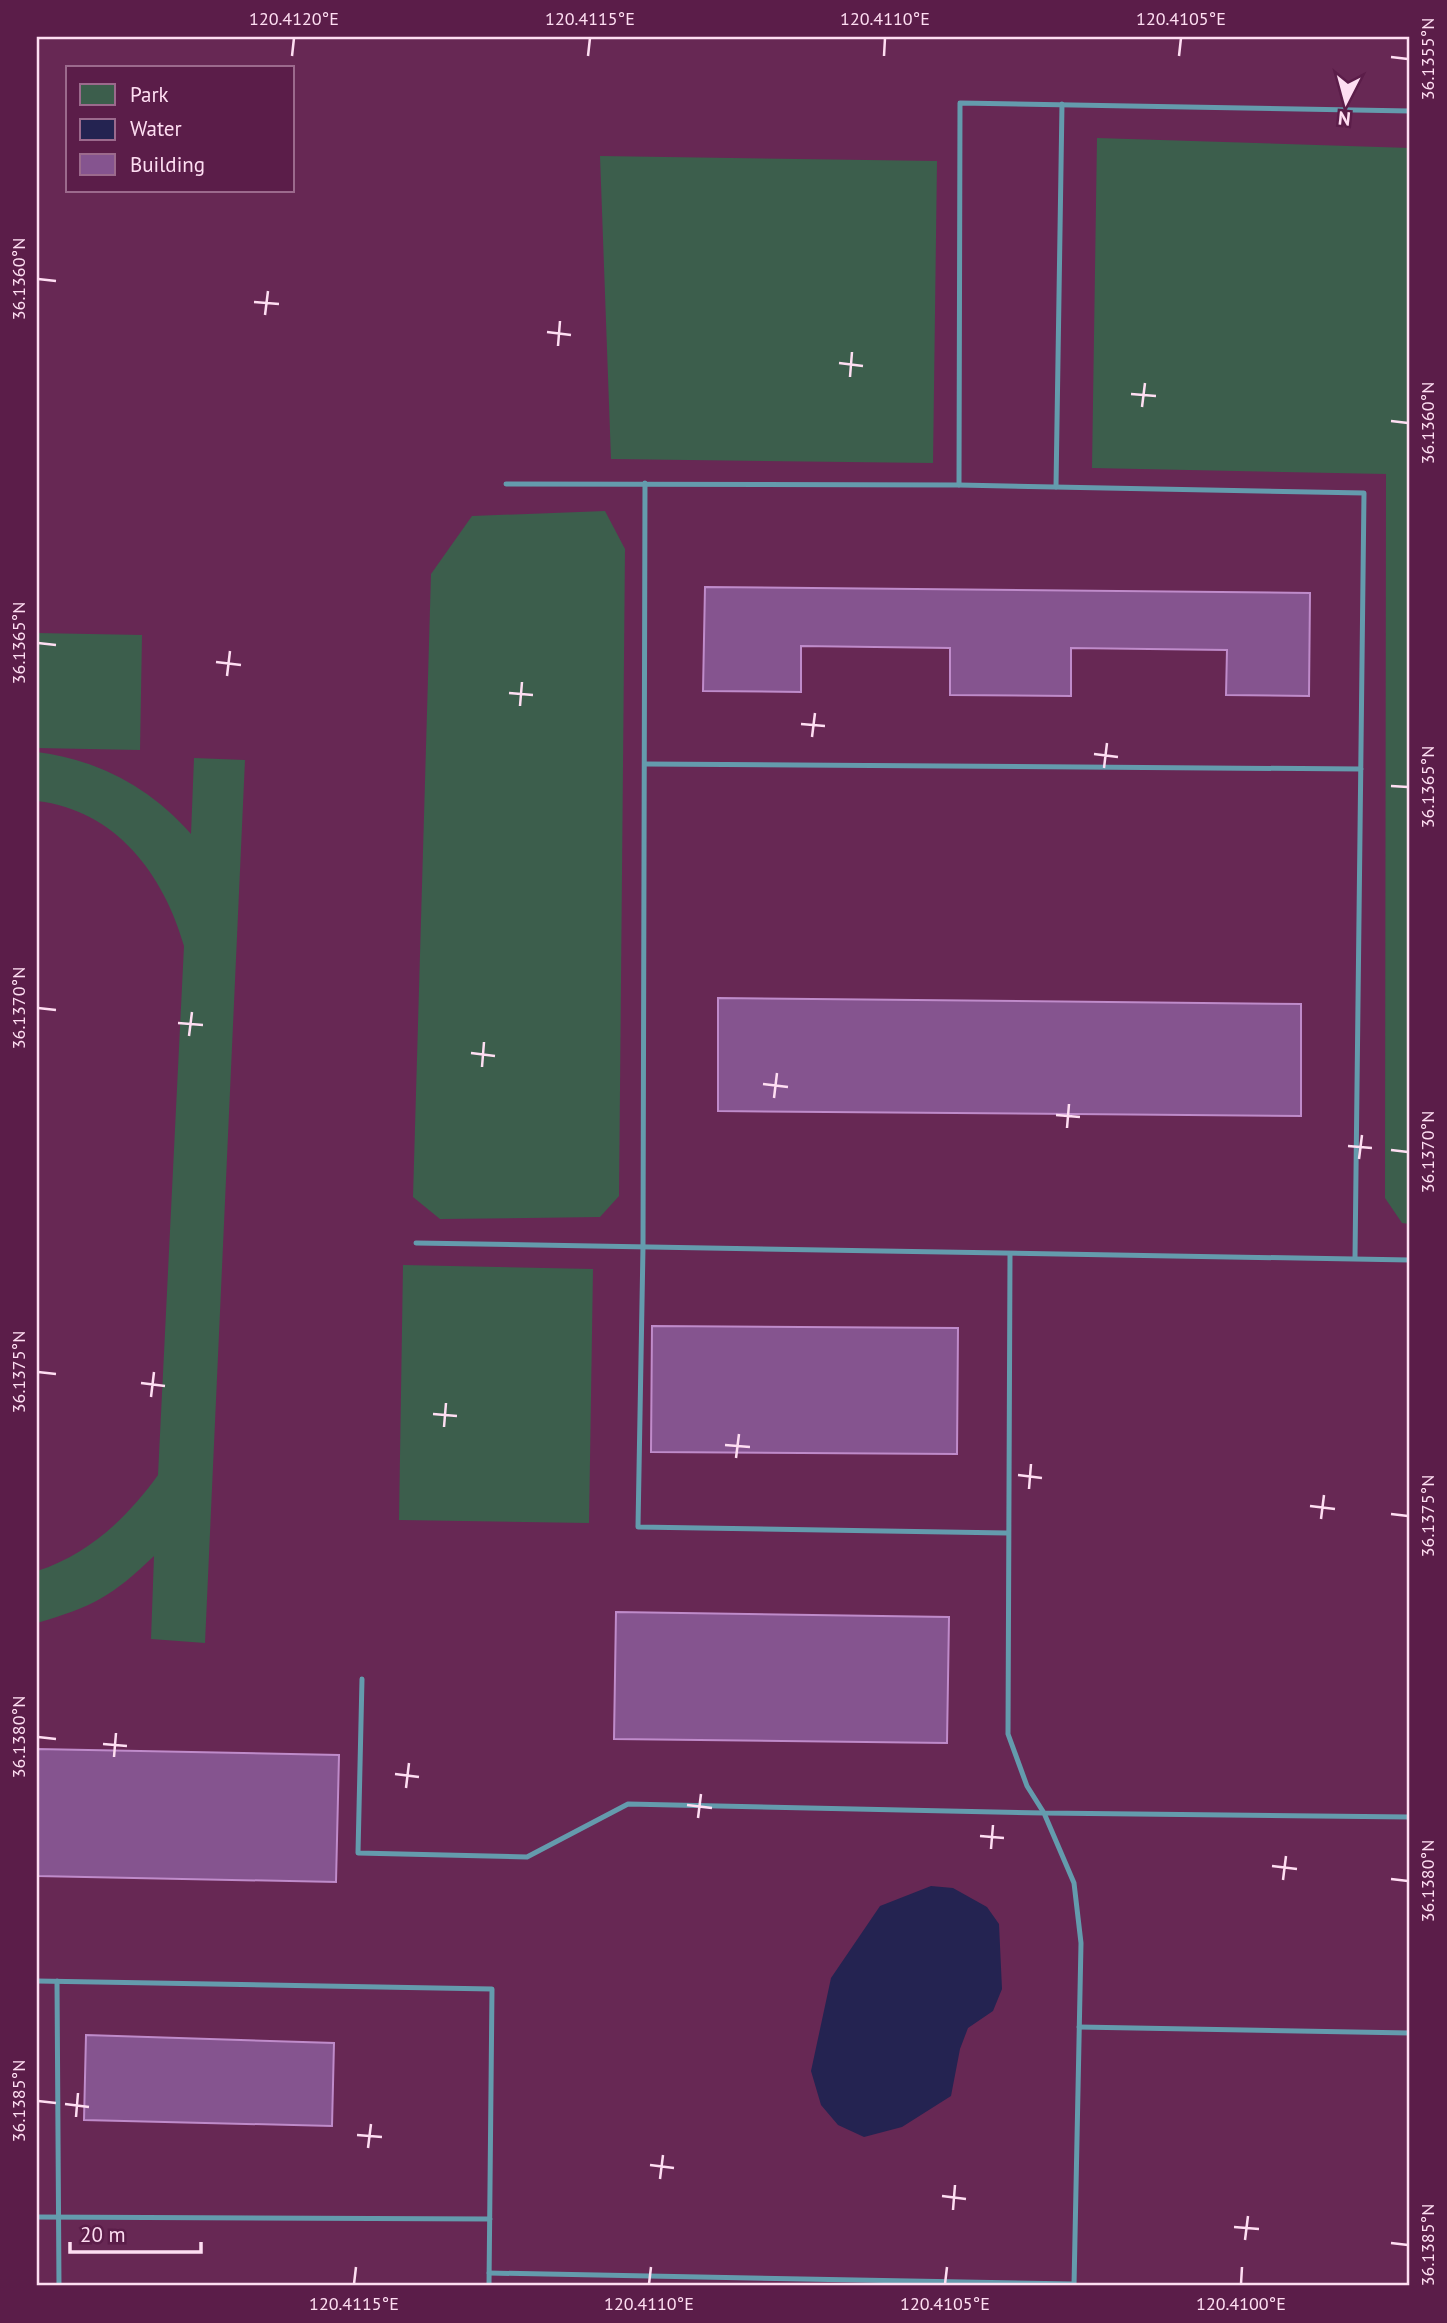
<svg xmlns="http://www.w3.org/2000/svg" width="1447" height="2323" viewBox="0 0 1447 2323" font-family="'PT Sans',sans-serif">
<rect width="100%" height="100%" fill="#672854"/>
<!-- green -->
<g fill="#3c5e4c">
<path d="M1097 138 1410 148V1224L1402 1223 1385 1198 1386 474 1092 468Z"/>
<path d="M600 156 937 161 933 463 611 459Z"/>
<path d="M605 511 625 549 619 1196 600 1217 440 1219 413 1197 431 574 472 516Z"/>
<path d="M37 633 142 635 140 750 37 748Z"/>
<path d="M37 752C98 760 150 787 191 834L194 758 245 760 205 1643 151 1639 154 1556C111 1597 94 1606 37 1623V1571C88 1555 127 1518 158 1475L184 946C164 875 116 810 37 801Z"/>
<path d="M403 1265 593 1269 589 1523 399 1520Z"/>
</g>
<!-- water -->
<path fill="#242351" d="M931 1886 953 1888 987 1907 999 1924 1002 1989 993 2011 968 2028 960 2049 951 2096 902 2127 864 2137 838 2125 821 2105 811 2071 831 1978 880 1906Z"/>
<!-- building -->
<g fill="#85548f" stroke="#bf8bca" stroke-width="2">
<path d="M705 587 1310 593 1309 696 1226 695 1227 650 1071 648V696L950 695V648L801 646V692L703 691Z"/>
<path d="M718 998 1301 1004V1116L718 1111Z"/>
<path d="M652 1326 958 1328 957 1454 651 1452Z"/>
<path d="M616 1612 949 1617 947 1743 614 1739Z"/>
<path d="M37 1749 339 1755 336 1882 37 1876Z"/>
<path d="M86 2035 334 2043 332 2126 84 2120Z"/>
</g>
<g fill="none" stroke-linecap="round" stroke-linejoin="round">
<!-- lane -->
<g stroke="#649bad" stroke-width="5">
<path d="M645 483 643 1247 638 1527 1007 1533"/>
<path d="M506 484 959 485 1364 493 1355 1258"/>
<path d="M959 485 960 103 1410 111"/>
<path d="M1056 487 1062 104"/>
<path d="M645 764 1361 769"/>
<path d="M416 1243 1410 1260"/>
<path d="M1010 1254 1008 1734 1027 1786 1044 1813 1410 1817"/>
<path d="M362 1679 358 1853 527 1857 628 1804 1044 1813 1074 1883 1081 1943 1074 2286"/>
<path d="M37 1981 492 1989 489 2286"/>
<path d="M57 1981 59 2286"/>
<path d="M1079 2027 1410 2033"/>
<path d="M37 2217 490 2219"/>
<path d="M489 2273 1074 2284"/>
</g>
</g>
<!-- ticks -->
<path fill="none" stroke="#fedef2" stroke-width="2.5" d="M292 56 294 38M588 56 590 38M884 56 885 38M1179 56 1181 38M1391 57 1408 59M38 279 56 281M254 302 279 304M265 315 268 291M547 332 571 335M558 346 560 321M839 363 863 366M850 377 852 352M1131 394 1156 396M1142 407 1145 383M1391 421 1408 423M38 643 56 645M216 662 241 665M227 676 230 651M509 693 533 695M520 706 522 682M801 724 825 726M812 737 815 713M1094 754 1118 757M1104 768 1107 743M1391 786 1408 787M38 1008 56 1010M178 1023 203 1025M189 1036 192 1012M471 1053 495 1056M482 1067 484 1042M763 1084 788 1087M774 1098 777 1073M1056 1115 1080 1117M1067 1128 1069 1104M1348 1146 1372 1148M1391 1150 1408 1152M1359 1159 1362 1135M38 1372 56 1374M141 1383 165 1386M151 1397 154 1372M433 1414 457 1416M444 1427 446 1403M725 1445 750 1447M736 1458 739 1434M1018 1475 1042 1478M1029 1489 1031 1464M1310 1506 1335 1509M1391 1514 1408 1516M1321 1519 1324 1495M38 1737 56 1739M103 1744 127 1746M114 1757 116 1733M395 1774 419 1777M406 1788 409 1763M687 1805 712 1808M698 1818 701 1794M980 1836 1004 1838M991 1849 993 1825M1272 1866 1297 1869M1391 1879 1408 1881M1283 1880 1286 1856M38 2101 56 2103M65 2104 89 2107M76 2117 78 2093M357 2135 382 2137M368 2148 371 2124M650 2165 674 2168M660 2179 663 2155M942 2196 966 2199M953 2210 955 2185M1234 2227 1259 2229M1245 2240 1248 2216M1391 2243 1408 2245M354 2284 356 2267M649 2284 651 2267M945 2284 947 2267M1241 2284 1242 2267"/>
<!-- border -->
<rect width="1447" height="2323" fill="none" stroke="#5b1d49" stroke-width="77"/>
<!-- legend -->
<rect x="66" y="66" width="228" height="126" fill="#5b1d49" stroke="#9c6a8d" stroke-width="2"/>
<rect x="80" y="84" width="35" height="21" fill="#3c5e4c" stroke="#9c6a8d" stroke-width="2"/>
<text x="130" y="102" font-size="21" fill="#fedef2">Park</text>
<rect x="80" y="119" width="35" height="21" fill="#242351" stroke="#9c6a8d" stroke-width="2"/>
<text x="130" y="136" font-size="21" fill="#fedef2">Water</text>
<rect x="80" y="154" width="35" height="21" fill="#85548f" stroke="#9c6a8d" stroke-width="2"/>
<text x="130" y="172" font-size="21" fill="#fedef2">Building</text>
<!-- north arrow -->
<g transform="translate(1346 102) rotate(186)" stroke="#5b1d49" stroke-width="5" paint-order="stroke">
<path d="M0-5L12 26L0 18L-12 26Z" fill="#fedef2"/>
<text y="-10" font-size="19" font-weight="bold" text-anchor="middle" fill="#fedef2">N</text>
</g>
<!-- scale -->
<path d="M70 2242v10h131v-10" fill="none" stroke="#fedef2" stroke-width="3.5"/>
<text x="80" y="2242" font-size="21" fill="#fedef2" stroke="#5b1d49" stroke-width="5" paint-order="stroke">20 m</text>
<rect x="38" y="38" width="1370" height="2246" fill="none" stroke="#fedef2" stroke-width="2.5"/>
<g font-size="18" text-anchor="middle" fill="#fedef2">
<text x="294" y="25">120.4120°E</text>
<text x="590" y="25">120.4115°E</text>
<text x="885" y="25">120.4110°E</text>
<text x="1181" y="25">120.4105°E</text>
<text transform="translate(1428 59) rotate(-90)" y="6">36.1355°N</text>
<text transform="translate(19 279) rotate(-90)" y="6">36.1360°N</text>
<text transform="translate(1428 423) rotate(-90)" y="6">36.1360°N</text>
<text transform="translate(19 643) rotate(-90)" y="6">36.1365°N</text>
<text transform="translate(1428 787) rotate(-90)" y="6">36.1365°N</text>
<text transform="translate(19 1008) rotate(-90)" y="6">36.1370°N</text>
<text transform="translate(1428 1152) rotate(-90)" y="6">36.1370°N</text>
<text transform="translate(19 1372) rotate(-90)" y="6">36.1375°N</text>
<text transform="translate(1428 1516) rotate(-90)" y="6">36.1375°N</text>
<text transform="translate(19 1737) rotate(-90)" y="6">36.1380°N</text>
<text transform="translate(1428 1881) rotate(-90)" y="6">36.1380°N</text>
<text transform="translate(19 2101) rotate(-90)" y="6">36.1385°N</text>
<text transform="translate(1428 2245) rotate(-90)" y="6">36.1385°N</text>
<text x="354" y="2310">120.4115°E</text>
<text x="649" y="2310">120.4110°E</text>
<text x="945" y="2310">120.4105°E</text>
<text x="1241" y="2310">120.4100°E</text>
</g>
</svg>
